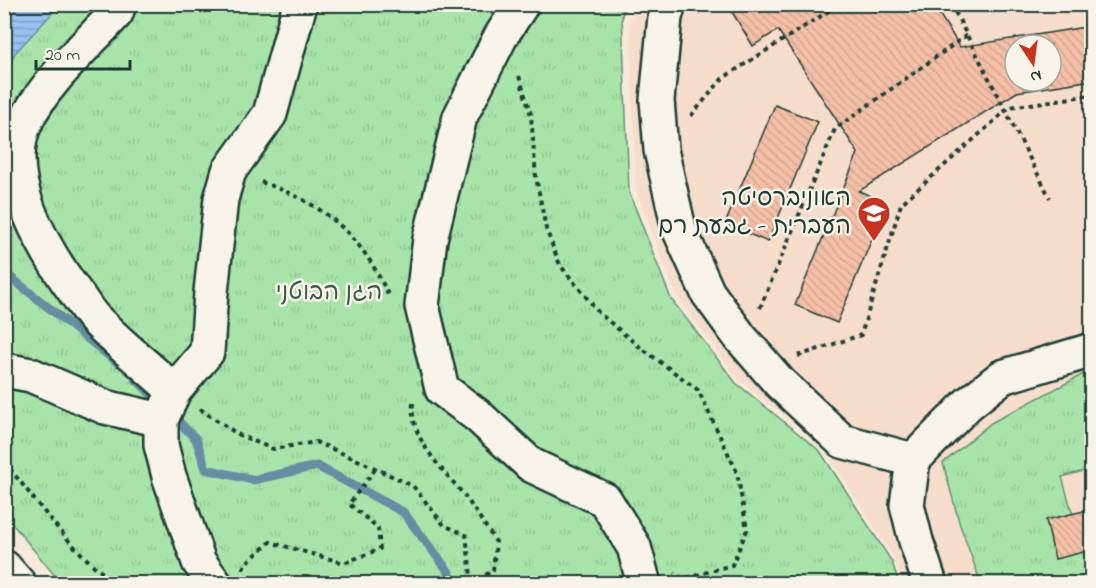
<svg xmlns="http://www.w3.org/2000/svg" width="1096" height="588" viewBox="0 0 1096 588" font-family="'Indie Flower','Playpen Sans Hebrew',sans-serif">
<defs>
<pattern id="grass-tufts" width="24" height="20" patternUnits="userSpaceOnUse" patternTransform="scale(1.5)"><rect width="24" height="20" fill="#a8e4a9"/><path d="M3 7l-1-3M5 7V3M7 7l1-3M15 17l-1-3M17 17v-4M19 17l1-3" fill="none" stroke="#90c492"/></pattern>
<pattern id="water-rules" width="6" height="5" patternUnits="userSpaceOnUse" patternTransform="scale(1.5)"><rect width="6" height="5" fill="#96c2ef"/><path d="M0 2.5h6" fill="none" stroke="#7a9fc2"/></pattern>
<pattern id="building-back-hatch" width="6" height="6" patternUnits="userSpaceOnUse" patternTransform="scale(1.5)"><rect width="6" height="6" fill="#f4bfa6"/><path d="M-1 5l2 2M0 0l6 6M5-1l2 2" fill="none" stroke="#d1a590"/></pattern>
</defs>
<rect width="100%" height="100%" fill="#f6e9db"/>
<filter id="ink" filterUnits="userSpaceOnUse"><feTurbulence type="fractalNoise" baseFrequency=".0167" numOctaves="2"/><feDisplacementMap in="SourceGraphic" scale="12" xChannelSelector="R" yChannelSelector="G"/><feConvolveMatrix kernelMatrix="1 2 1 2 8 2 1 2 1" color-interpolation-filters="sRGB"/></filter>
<g filter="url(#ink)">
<!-- built -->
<path fill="#f5dccb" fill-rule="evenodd" d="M637 4 1091 5V583H904L895 559 822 445 739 380 676 295 636 190 630 20ZM1015 45H1051V81H1015Z"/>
<!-- grass -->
<g fill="url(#grass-tufts)" stroke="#64906e" stroke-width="1.5">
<path d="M4 5H627L622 15 629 192 671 299 736 383 820 451 892 562 899 583H61L5 515Z"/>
<path d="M1091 370V469L1062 477 1089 571H1091V583H981L960 525 943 463 991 423Z"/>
</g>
<!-- water -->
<path fill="url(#water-rules)" stroke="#668da4" stroke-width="1.5" d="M5 4 60 5 15 53 5 75Z"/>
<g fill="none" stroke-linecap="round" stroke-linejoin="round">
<!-- stream -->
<g stroke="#668da4" stroke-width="9">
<path d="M4 272 118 363"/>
<path d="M135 378 161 404"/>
<path d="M171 414 196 439 206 469 253 480 317 466 403 512 449 572 454 584"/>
</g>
</g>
<!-- building -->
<g fill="url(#building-back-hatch)" stroke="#1f3d34" stroke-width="1.5" fill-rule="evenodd">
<path d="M727 4H933L960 47 1092 26V80L1017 92 859 191 887 203 837 323 795 305 858 153 778 30 753 46ZM1015 45H1051V81H1015Z"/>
<path d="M775 105 818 122 768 242 725 224Z"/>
<path d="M1092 509V550L1055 559 1046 520Z"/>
</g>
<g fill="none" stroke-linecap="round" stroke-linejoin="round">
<defs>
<g id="minor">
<path d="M119 4 116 13C88 44 44 83 26 121 0 176 43 248 75 292 81 300 87 310 94 318 119 344 148 367 174 391"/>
<path d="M522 4 501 36 460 117 430 239 422 306 442 389 478 416 531 465 605 500 634 547 644 584"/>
<path d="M669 4 665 17 657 100 661 150 679 229 708 293 740 337 779 382 842 441 913 460"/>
<path d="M4 370 31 375 105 407 161 420"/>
<path d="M913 460 968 404 1002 377 1092 350"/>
<path d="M913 460 907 505 916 541 930 584"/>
<path d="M4 567 19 584"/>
<path d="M215 584 199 562 169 476 161 445V420L174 391 207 352 211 292 221 199 229 171 270 114 300 4"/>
</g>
</defs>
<!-- minor casing -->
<use href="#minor" stroke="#1f3d34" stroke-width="38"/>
<!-- path -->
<g stroke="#1f3d34" stroke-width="4" stroke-dasharray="4.5 4.5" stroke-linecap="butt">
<path d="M951 4 1050 198"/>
<path d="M519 76 531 115 536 177 546 229 560 265 599 313 636 344 698 390 737 472 747 530 732 565 683 579 675 573"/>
<path d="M691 116 723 78 840 4"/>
<path d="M261 182C325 204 362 235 389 297"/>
<path d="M760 308 835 129 967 35"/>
<path d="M798 356 861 335 901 204 1010 107 1092 95"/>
<path d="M413 403C409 439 443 469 464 495 475 510 485 526 496 542L493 570 472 584"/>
<path d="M200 409 239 435 273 449 316 442 360 461 413 486 444 525 466 535 472 584"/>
<path d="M4 462C38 502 75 557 118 584"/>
<path d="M243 569 245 564 270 542 344 563 380 549 378 528 349 504 376 468"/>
</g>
<!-- minor -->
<use href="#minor" stroke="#f7f3e8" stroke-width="33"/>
</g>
</g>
<!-- icons -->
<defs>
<symbol id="university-pin" viewBox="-11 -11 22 30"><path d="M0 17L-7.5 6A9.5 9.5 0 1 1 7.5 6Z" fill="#c8321e" stroke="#f7f3e8"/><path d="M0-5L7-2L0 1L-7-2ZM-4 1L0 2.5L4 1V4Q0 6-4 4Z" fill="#fff"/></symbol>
</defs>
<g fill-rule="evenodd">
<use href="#university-pin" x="855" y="194" width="38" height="52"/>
</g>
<g text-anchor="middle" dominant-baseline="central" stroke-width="5" stroke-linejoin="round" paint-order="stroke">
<!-- poi labels -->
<g font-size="24" fill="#1f3d34" stroke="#f7f3e8" text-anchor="end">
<text x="851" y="199">האוניברסיטה<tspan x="851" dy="28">העברית - גבעת רם</tspan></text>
</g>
<!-- park labels -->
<g font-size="24" fill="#3a5e4b" stroke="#f7f3e8">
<text x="329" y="293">הגן הבוטני</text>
</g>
</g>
<!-- margin -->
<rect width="1096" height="588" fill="none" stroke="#f7f3e8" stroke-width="24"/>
<rect x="12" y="12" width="1072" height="564" fill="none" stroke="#1f3d34" stroke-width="2" filter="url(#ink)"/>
<!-- north arrow -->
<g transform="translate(1033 63) rotate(167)"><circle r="28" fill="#f7f3e8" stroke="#a1aaa0" stroke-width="1.5"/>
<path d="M0-4.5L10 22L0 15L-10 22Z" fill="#c8321e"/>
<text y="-9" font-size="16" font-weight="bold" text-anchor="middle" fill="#1f3d34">N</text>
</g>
<!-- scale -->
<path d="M36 60v9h94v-9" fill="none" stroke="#1f3d34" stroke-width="3"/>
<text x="45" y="60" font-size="18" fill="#1f3d34" stroke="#f7f3e8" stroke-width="4.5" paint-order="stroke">20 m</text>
</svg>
